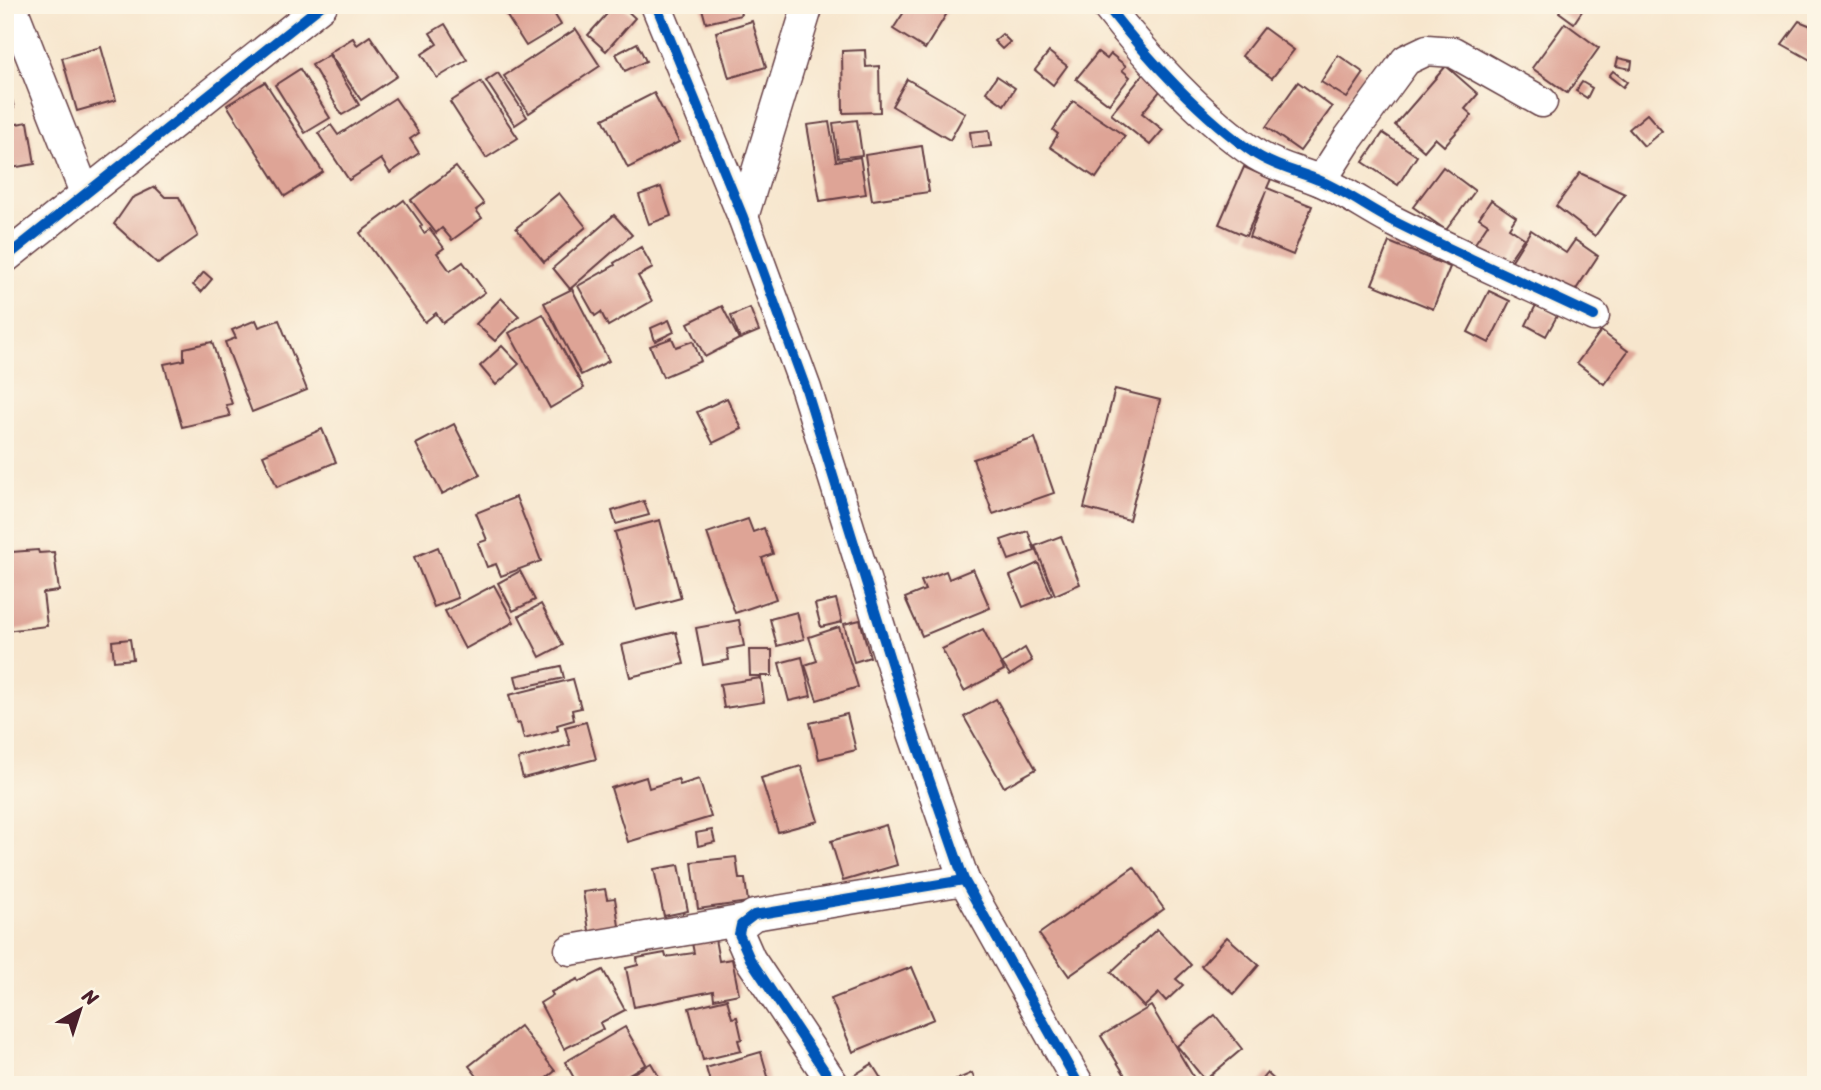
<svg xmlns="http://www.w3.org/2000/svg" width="1821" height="1090" viewBox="0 0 1821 1090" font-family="Sriracha,sans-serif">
<rect width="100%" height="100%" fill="#fcf5e5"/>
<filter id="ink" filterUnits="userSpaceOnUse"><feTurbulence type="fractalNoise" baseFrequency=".0143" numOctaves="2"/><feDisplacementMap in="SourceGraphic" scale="14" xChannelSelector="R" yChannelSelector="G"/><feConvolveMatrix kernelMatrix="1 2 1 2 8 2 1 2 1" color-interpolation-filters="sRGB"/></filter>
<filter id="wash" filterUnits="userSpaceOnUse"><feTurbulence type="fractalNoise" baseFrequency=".00686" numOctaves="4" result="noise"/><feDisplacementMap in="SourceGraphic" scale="28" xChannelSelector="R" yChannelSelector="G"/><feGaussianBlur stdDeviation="1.57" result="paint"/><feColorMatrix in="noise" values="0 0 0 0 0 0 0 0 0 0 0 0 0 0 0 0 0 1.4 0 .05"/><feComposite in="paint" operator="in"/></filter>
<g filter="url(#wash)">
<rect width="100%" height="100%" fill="#f7e6cd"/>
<g id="blocks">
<!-- building -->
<g fill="#dea496">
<path d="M518 5H549L561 25 526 46 505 13Z"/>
<path d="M615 5H621L635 18 606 51 588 35Z"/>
<path d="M701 5H739L741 15 706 23Z"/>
<path d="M901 5H952L925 49 893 29 906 9Z"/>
<path d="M1564 5H1580L1578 8 1582 11 1574 23 1559 12Z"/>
<path d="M752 21 766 67 729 78 716 32Z"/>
<path d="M1799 21 1816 28V63L1782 44Z"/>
<path d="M1565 23 1599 48 1567 93 1532 68Z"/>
<path d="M445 24 467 60 437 78 422 54 437 44 430 33Z"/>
<path d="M1264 28 1294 50 1272 78 1242 56Z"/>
<path d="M576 29 600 66 529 113 504 76Z"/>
<path d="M1002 34 1010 42 1002 49 994 41Z"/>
<path d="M370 36 397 76 361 100 329 53 353 38 357 45Z"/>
<path d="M637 43 646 61 625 71 616 54Z"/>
<path d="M101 47 116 100 77 111 62 58Z"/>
<path d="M865 50 866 67 879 66 880 112 843 113 842 51Z"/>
<path d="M1049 52 1067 66 1053 85 1035 70Z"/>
<path d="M1098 52 1107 59 1111 54 1126 66 1122 70 1130 77 1109 104 1076 79Z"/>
<path d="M329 55 359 105 342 115 312 65Z"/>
<path d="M1338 55 1364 73 1347 98 1321 82Z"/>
<path d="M1618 58 1632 61 1631 69 1616 66Z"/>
<path d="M1446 66 1478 94 1465 109 1472 115 1444 146 1435 138 1424 151 1395 125Z"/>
<path d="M300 69 330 118 305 133 275 85Z"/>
<path d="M1147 70 1165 85 1142 113 1163 130 1150 145 1111 114Z"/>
<path d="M1613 71 1627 82 1623 87 1609 76Z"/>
<path d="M498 73 527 117 515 125 486 81Z"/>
<path d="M6 74 14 108 5 110V75Z"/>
<path d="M997 76 1015 88 1004 105 986 92Z"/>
<path d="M907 79 965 113 950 140 892 106Z"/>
<path d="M265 82 323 172 285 196 227 105Z"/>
<path d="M481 82 518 138 486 158 450 102Z"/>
<path d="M1298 82 1332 107 1300 151 1266 127Z"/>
<path d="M1582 82 1592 88 1587 98 1576 91Z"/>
<path d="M654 93 679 142 628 168 603 119Z"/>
<path d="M395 98 419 133 410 139 419 153 390 173 381 159 349 180 318 133 331 125 338 135Z"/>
<path d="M1073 101 1125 136 1096 178 1050 147 1058 134 1053 130Z"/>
<path d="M1647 114 1662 131 1644 146 1629 129Z"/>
<path d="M857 120 862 155 838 158 833 123Z"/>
<path d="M28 122 35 164 5 169V126Z"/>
<path d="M829 122 836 161 860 157 866 194 820 201 807 125Z"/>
<path d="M989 130 991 146 972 148 970 132Z"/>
<path d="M1383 133 1417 156 1398 185 1363 162Z"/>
<path d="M922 146 929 192 872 200 865 155Z"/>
<path d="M456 167 484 204 476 210 482 218 452 240 442 228 436 233 411 200Z"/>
<path d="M1244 167 1271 179 1267 188 1312 206 1293 255 1249 237 1266 191 1246 236 1219 224Z"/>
<path d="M1443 167 1475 191 1446 230 1413 207Z"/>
<path d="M1580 173 1625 194 1595 236 1556 206Z"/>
<path d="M155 187 165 197H179L198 236 158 264 114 224 132 198Z"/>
<path d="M661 187 671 216 649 224 639 195Z"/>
<path d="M559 193 586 227 544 262 516 228Z"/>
<path d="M404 200 422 225 420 227 424 233 430 229 444 248 437 253 450 271 463 262 485 292 443 323 436 313 425 322 360 233Z"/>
<path d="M1491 200 1516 217 1509 228 1524 238 1505 266 1474 245 1488 224 1479 218Z"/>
<path d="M614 215 632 235 570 289 553 268Z"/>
<path d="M1531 230 1566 253 1575 240 1598 256 1567 303 1509 265Z"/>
<path d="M1389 242 1450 267 1433 309 1372 284Z"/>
<path d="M641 247 653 268 638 276 652 301 608 326 601 312 595 316 578 286 615 265 614 263Z"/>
<path d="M204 272 212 279 201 292 193 285Z"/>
<path d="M572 289 609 361 581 375 544 303Z"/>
<path d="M1489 291 1510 301 1489 343 1468 332Z"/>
<path d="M501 298 519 316 495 341 476 324Z"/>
<path d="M1536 305 1557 316 1546 336 1526 325Z"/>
<path d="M722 306 739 339 705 357 688 323Z"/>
<path d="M750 308 759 331 740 339 731 316Z"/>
<path d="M543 314 584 388 550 408 509 333Z"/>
<path d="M256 320 259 327 279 320 307 390 252 412 225 342 236 338 232 330Z"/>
<path d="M669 320 674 332 655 341 651 328Z"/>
<path d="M1601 331 1628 351 1604 384 1577 363Z"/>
<path d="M672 338 676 347 693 341 701 361 663 377 650 346Z"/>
<path d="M212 342 232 404 226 405 230 416 182 427 164 364 184 360V348Z"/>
<path d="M502 346 519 364 496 385 480 366Z"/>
<path d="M1115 389 1160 400 1129 520 1084 508Z"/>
<path d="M727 398 742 429 713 443 697 412Z"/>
<path d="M454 424 480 475 442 494 416 444Z"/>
<path d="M322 429 336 462 277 487 263 455Z"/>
<path d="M1035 438 1054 493 993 514 973 459Z"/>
<path d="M516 497 541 561 501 576 496 564 487 567 478 543 487 540 476 513Z"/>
<path d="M644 501 649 515 616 524 612 511Z"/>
<path d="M748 519 753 532 764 528 773 554 762 558 776 599 735 613 707 533Z"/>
<path d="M660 520 681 598 636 610 615 532Z"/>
<path d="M1028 531 1035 551 1009 560 1001 540Z"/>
<path d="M1061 536 1080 584 1055 595 1035 546Z"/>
<path d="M10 540 12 552 38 550 39 553 54 552 59 591 43 593 47 626 5 631V541Z"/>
<path d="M438 547 458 598 434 607 414 557Z"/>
<path d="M1038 563 1052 595 1023 607 1010 576Z"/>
<path d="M973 569 990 608 922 636 905 598 925 590 921 581 946 571 949 579Z"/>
<path d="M520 571 535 600 513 611 498 583Z"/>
<path d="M494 585 514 622 465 649 445 611Z"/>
<path d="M836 599 842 622 821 627 815 604Z"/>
<path d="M541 604 563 645 540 657 519 616Z"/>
<path d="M797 612 804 639 777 646 770 619Z"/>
<path d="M739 620 744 646 727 649 729 660 703 665 696 628Z"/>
<path d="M860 620 870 657 854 662 844 624Z"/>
<path d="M839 627 858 687 817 700 805 665 817 661 809 637Z"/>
<path d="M983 629 1004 670 964 691 942 649Z"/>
<path d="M676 632 684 664 630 677 622 645Z"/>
<path d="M130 639 133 659 114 661 112 641Z"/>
<path d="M1025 648 1032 661 1010 675 1002 663Z"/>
<path d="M749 650H772V676H750Z"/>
<path d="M802 657 811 696 789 701 779 663Z"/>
<path d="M561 666 564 678 518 688 515 676Z"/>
<path d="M761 678 764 702 724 708 720 684Z"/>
<path d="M573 679 581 708 572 710 574 720 557 725 558 730 524 739 520 723 517 724 509 695Z"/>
<path d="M996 699 1036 769 1004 787 964 717Z"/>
<path d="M847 714 856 750 819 759 810 723Z"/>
<path d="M586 722 596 759 523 778 518 759 570 745 565 727Z"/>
<path d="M801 766 818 821 778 832 761 778Z"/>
<path d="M646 777 649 788 678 779 680 785 699 779 711 817 628 842 611 788Z"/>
<path d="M886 825 897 865 843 881 831 841Z"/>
<path d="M712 830 715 842 698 846 696 833Z"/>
<path d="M736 857 739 879H745L748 902 698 909 692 862Z"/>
<path d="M679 865 688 911 664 916 654 869Z"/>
<path d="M1134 867 1164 909 1069 976 1039 934Z"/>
<path d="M605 889 607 899 615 898 620 933 590 937 583 892Z"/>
<path d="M1157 929 1191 965 1176 979 1183 985 1166 1001 1159 993 1144 1007 1111 972Z"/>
<path d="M1227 937 1259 965 1234 994 1201 966Z"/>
<path d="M715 939 719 961 732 959 739 994 714 999 713 991 634 1007 626 968 638 965 637 958 665 953 666 957 694 953 692 943Z"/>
<path d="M912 967 934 1019 853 1052 831 999Z"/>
<path d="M603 970 625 1010 600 1023 603 1029 564 1049 540 1003 553 995 551 992 578 979 579 982Z"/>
<path d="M727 999 732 1018 737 1017 742 1039 738 1040 741 1051 703 1060 689 1008Z"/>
<path d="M1151 1006 1197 1083 1195 1085H1131L1101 1036Z"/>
<path d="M1215 1015 1242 1049 1205 1080 1177 1046Z"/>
<path d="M520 1026 555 1071 538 1085H484L469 1066Z"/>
<path d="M625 1027 646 1064 610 1085H578L565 1062Z"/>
<path d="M761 1052 769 1080 753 1085H711L706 1068Z"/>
<path d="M651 1063 664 1085H613Z"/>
<path d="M872 1064 885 1085H859L853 1076Z"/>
<path d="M972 1073 977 1085H944Z"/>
<path d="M1267 1073 1280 1085H1257Z"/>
</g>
</g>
</g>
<g filter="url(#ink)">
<use href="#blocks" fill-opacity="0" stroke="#643d43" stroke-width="2"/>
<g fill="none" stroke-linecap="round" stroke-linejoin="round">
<defs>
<g id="street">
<path d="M11 5 85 193"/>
<path d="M656 5 743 217 806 389 911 727 964 880 1079 1085"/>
<path d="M1106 5C1146 57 1203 119 1257 155 1278 168 1300 172 1321 181 1346 192 1368 208 1391 220 1458 254 1527 284 1594 316"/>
<path d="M1321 181 1348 139 1406 60 1427 50 1453 52 1542 102"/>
<path d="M743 217 808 5"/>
<path d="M5 258 322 5"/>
<path d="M570 950 745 920"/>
<path d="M834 1085 750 959 739 934 741 925 754 915 964 880"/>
</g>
</defs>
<!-- street casing -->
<use href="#street" stroke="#643d43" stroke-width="33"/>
<!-- street -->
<use href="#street" stroke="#fff" stroke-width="30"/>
<defs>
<g id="cycleway">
<path d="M656 5 743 217 806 389 911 727 964 880 1079 1085"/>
<path d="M1106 5C1146 57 1203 119 1257 155 1278 168 1300 172 1321 181 1346 192 1368 208 1391 220 1458 254 1527 284 1594 316"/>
<path d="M5 258 322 5"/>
<path d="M834 1085 750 959 739 934 741 925 754 915 964 880"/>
</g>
</defs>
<!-- cycleway casing -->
<use href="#cycleway" stroke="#fcf5e5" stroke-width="15"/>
<!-- cycleway -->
<use href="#cycleway" stroke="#0057b8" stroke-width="10"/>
</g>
</g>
<!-- margin -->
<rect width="1821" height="1090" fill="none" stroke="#fcf5e5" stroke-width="28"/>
<!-- north arrow -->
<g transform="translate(80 1010) rotate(39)" stroke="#fcf5e5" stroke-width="5" paint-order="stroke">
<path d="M0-5L12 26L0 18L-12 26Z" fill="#4a1f2b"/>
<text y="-10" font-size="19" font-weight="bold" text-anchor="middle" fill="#4a1f2b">N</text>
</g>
</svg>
